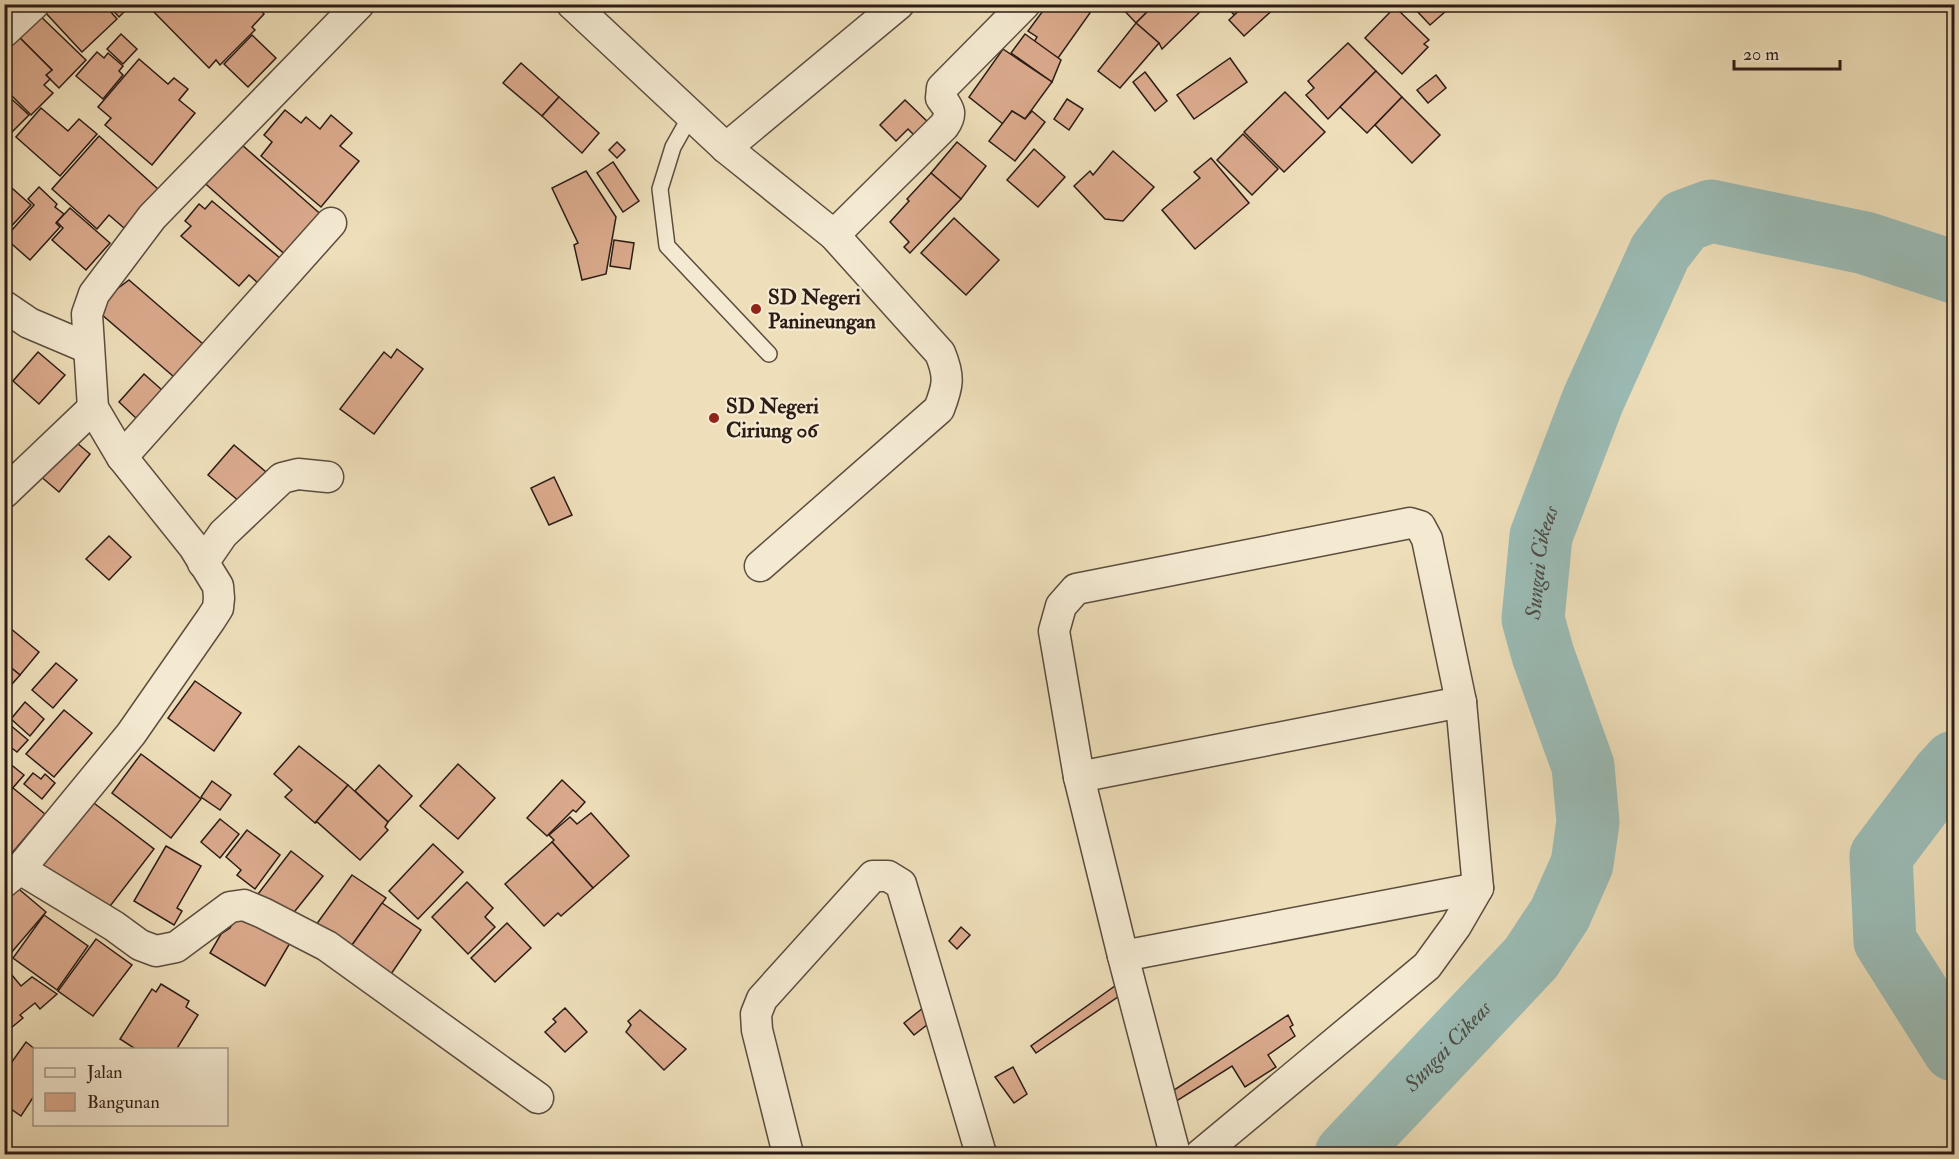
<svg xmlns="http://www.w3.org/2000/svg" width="1959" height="1159" viewBox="0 0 1959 1159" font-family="'IM FELL Double Pica',serif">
<rect width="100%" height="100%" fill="#eedfba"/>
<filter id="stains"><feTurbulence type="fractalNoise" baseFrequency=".00333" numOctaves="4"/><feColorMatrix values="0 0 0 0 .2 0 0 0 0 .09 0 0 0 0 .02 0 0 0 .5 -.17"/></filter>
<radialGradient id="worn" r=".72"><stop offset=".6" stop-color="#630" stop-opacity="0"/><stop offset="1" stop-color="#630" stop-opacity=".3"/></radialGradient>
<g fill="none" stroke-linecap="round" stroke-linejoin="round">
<!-- river -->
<g stroke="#9bbcb6" stroke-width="63">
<path d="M1954 762 1943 774 1881 856 1885 941 1954 1050"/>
<path id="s1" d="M1346 1154 1531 958 1560 914 1582 864 1588 822 1583 766 1543 655 1533 619 1541 536 1593 400 1660 252 1684 221 1711 211 1865 243 1954 272"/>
</g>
</g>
<!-- building -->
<g fill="#dbaa8d" stroke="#2c1c16" stroke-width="1.5">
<path d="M49 4H104L117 19 82 52 43 10Z"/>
<path d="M107 4H132L119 17Z"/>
<path d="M146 4H255L264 14 252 27 255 30 220 65 216 60 209 68Z"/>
<path d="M1048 4H1077L1090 13 1058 58 1034 42 1037 37 1028 31Z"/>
<path d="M1118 4H1155L1136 23Z"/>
<path d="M1155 4H1208L1162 49 1159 43 1136 23Z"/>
<path d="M1225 4H1246L1234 15Z"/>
<path d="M1246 4H1279L1244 36 1229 20Z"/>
<path d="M1420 4H1454L1430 25 1416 10 1421 6Z"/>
<path d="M1395 7 1429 40 1424 44 1428 47 1402 74 1365 38Z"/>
<path d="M35 11 86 60 59 88 46 75 52 70 14 32Z"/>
<path d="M1136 23 1159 43 1120 88 1098 71Z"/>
<path d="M14 32 52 70 46 75 50 79 44 85 53 93 31 115 4 88V42Z"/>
<path d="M121 34 137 49 123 64 107 49Z"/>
<path d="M1025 34 1061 60 1052 82 1011 53Z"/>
<path d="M252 35 276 58 248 87 224 64Z"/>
<path d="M1348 43 1376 71 1328 119 1306 95 1314 88 1308 81Z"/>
<path d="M1003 49 1052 82 1025 119 1012 111 1003 124 969 97Z"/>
<path d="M97 52 104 58 108 53 123 66 119 71 123 75 103 99 76 76Z"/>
<path d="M1230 58 1247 82 1194 119 1177 95Z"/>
<path d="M139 59 168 84 174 78 188 89 179 100 195 113 152 165 105 125 111 118 98 107Z"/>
<path d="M521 63 559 97 542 116 503 83Z"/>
<path d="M1376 71 1402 97 1367 133 1340 107Z"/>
<path d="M1145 72 1167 101 1155 111 1133 82Z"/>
<path d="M1436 75 1446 88 1428 103 1417 90Z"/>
<path d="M4 92 29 115 4 140Z"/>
<path d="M1285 92 1325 132 1284 172 1244 132Z"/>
<path d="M559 97 599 133 582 153 542 116Z"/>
<path d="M1402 97 1440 135 1412 163 1375 125Z"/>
<path d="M1067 99 1083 109 1069 130 1054 119Z"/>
<path d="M905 100 931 125 918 139 908 129 896 141 880 125Z"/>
<path d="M41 108 68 131 79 119 97 134 60 176 16 137Z"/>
<path d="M285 110 301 123 306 117 320 129 331 115 352 133 340 146 359 161 321 207 261 156 272 142 264 135Z"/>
<path d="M1012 111 1025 119 1032 111 1045 122 1015 161 989 141Z"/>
<path d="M1243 134 1278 169 1252 195 1217 160Z"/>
<path d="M99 136 158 189 124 228 109 215 97 229 52 189Z"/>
<path d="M234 138 325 218 289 258 199 178Z"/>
<path d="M617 142 625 150 617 158 609 150Z"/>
<path d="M957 142 986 166 961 199 931 173Z"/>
<path d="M1034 149 1065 177 1038 207 1007 180Z"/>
<path d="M1113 151 1154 187 1123 221 1105 219 1074 186 1090 171 1093 175Z"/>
<path d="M1211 158 1249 203 1195 249 1162 210 1200 178 1194 172Z"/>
<path d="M613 162 639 201 623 212 597 173Z"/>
<path d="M586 171 616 217 606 274 582 280 574 245 578 243 552 188Z"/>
<path d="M931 173 961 199 910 253 904 247 909 242 890 222 909 201 907 199Z"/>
<path d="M4 181 31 205 4 234Z"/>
<path d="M39 187 57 204 55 207 64 214 56 223 60 227 30 260 5 238 34 205 28 199Z"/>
<path d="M212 201 280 258 259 284 249 275 239 286 181 236 191 226 185 221 199 204 205 209Z"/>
<path d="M70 208 110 243 86 270 52 240 63 228 57 222Z"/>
<path d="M954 218 999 260 966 295 921 253Z"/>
<path d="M614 240 634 243 630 269 610 266Z"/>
<path d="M129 280 210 350 181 383 93 307Z"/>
<path d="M397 349 423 369 374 434 340 409 384 352 391 358Z"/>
<path d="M38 352 65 375 39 404 13 381Z"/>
<path d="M144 374 162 390 137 419 119 402Z"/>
<path d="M70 437 90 454 59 492 39 475Z"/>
<path d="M234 445 272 477 246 507 208 475Z"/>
<path d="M554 477 572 515 549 525 531 488Z"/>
<path d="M109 536 131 557 109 580 86 559Z"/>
<path d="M4 623 39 652 20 675 4 662Z"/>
<path d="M4 662 20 675 4 693Z"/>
<path d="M56 663 77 680 53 708 32 690Z"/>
<path d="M195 681 241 713 214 751 168 718Z"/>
<path d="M25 702 44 719 30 736 11 719Z"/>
<path d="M64 710 92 733 54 777 26 754Z"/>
<path d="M9 724 28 740 17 752 4 742V730Z"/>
<path d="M299 746 348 785 315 823 285 797 292 790 274 774Z"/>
<path d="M141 754 201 799 171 838 112 793Z"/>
<path d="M4 759 24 775 4 798Z"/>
<path d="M458 764 495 798 458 839 420 806Z"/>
<path d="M379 765 412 796 388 822 355 791Z"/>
<path d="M33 773 41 779 45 774 55 783 42 799 24 784Z"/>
<path d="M562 780 585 802 576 812 573 810 547 836 527 818Z"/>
<path d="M212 781 231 795 220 810 201 797Z"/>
<path d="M348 785 388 822 385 827 388 830 360 860 317 822 315 823Z"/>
<path d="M13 788 45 814 7 859 4 857V798Z"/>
<path d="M86 797 154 849 104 914 41 866Z"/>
<path d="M591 813 629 856 593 888 552 842 554 840 549 835 570 817 577 824Z"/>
<path d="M220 819 239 834 220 858 201 842Z"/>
<path d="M247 830 280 855 255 889 237 875 241 870 226 857Z"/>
<path d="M552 842 593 888 561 916 558 913 544 926 505 884Z"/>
<path d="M433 844 463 872 418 919 389 891Z"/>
<path d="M166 846 201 866 177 908 182 911 174 925 134 901Z"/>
<path d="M291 851 323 876 291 916H287L258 894Z"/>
<path d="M352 875 386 898 347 952 313 929Z"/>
<path d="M467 882 493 908 485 917 495 927 468 954 432 917Z"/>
<path d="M14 885 46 912 11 953 4 948V897Z"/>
<path d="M382 903 421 930 389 977 347 952Z"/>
<path d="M240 910 290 943 265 986 210 953 221 934 230 928Z"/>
<path d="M44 915 88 946 57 990 13 958Z"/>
<path d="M507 923 531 948 495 982 471 958Z"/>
<path d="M961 927 970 935 957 949 949 941Z"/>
<path d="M96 939 132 965 93 1016 58 991Z"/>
<path d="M6 968 21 986 32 977 57 994 40 1009 35 1003 20 1015 23 1018 5 1033 4 970Z"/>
<path d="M1119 983 1125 992 1036 1053 1031 1046Z"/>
<path d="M161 984 189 1001 186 1007 198 1015 176 1050H137L120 1039 152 989 156 992Z"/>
<path d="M928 1004 937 1017 914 1035 904 1023Z"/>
<path d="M565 1008 587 1032 565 1052 545 1032 556 1022 553 1019Z"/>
<path d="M640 1010 686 1049 664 1070 626 1032 631 1025 628 1021Z"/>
<path d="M1288 1015 1293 1025 1290 1027 1295 1036 1268 1055 1276 1067 1245 1087 1232 1066 1175 1102 1171 1092Z"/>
<path d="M26 1042 36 1050H34V1096L21 1116 4 1104V1073Z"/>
<path d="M1013 1067 1027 1094 1014 1103 995 1077Z"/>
</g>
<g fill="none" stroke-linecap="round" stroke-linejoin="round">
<defs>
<path id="lane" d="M691 115 673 147 660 189 667 246 769 354"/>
<g id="street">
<path d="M572 4 726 148 834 235 940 353C950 377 948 386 939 409L760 566"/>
<path d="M4 32 34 4"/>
<path d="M726 148 899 4"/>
<path d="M834 235 944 126C953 113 949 109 941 98L942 88 1025 4"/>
<path d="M4 306 29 323 88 348"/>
<path d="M122 457 331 223"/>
<path d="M4 493 93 408"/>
<path d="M203 563 223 534 282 478 298 474 328 477"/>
<path d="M1079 777 1461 702"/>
<path d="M20 869 114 926 140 945 156 951 176 947 230 907 244 905 263 913 327 946 538 1098"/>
<path d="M4 882 20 869 131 734 211 619 218 608 219 598 218 586 194 547 122 457 93 408 87 314 94 294 152 217 359 4"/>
<path d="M1123 956 1478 888"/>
<path d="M788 1154 757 1030 756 1014 762 999 873 876H888L901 884 981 1154"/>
<path d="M1175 1154 1123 956 1079 777 1054 631 1061 606 1076 589 1410 523 1420 526 1427 539 1461 702 1478 888 1456 926 1427 966 1201 1154"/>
</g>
</defs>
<!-- lane casing -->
<use href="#lane" stroke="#5c4d3f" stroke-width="18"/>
<!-- street casing -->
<use href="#street" stroke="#5c4d3f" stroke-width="33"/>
<!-- lane -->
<use href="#lane" stroke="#f4ead2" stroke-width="15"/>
<!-- street -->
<use href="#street" stroke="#f4ead2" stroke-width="30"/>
</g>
<!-- markers -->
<g fill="#8f2418" stroke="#f4ead2" stroke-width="2">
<circle cx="756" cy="309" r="6"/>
<circle cx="714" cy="418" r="6"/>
</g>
<g text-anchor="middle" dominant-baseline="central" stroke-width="4.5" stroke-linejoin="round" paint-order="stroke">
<!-- poi labels -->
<g font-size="21" font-weight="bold" fill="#2c1c16" stroke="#f4ead2" text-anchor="start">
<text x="768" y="297">SD Negeri<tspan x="768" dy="24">Panineungan</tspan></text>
<text x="726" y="406">SD Negeri<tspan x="726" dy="24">Ciriung 06</tspan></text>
</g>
<!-- water labels -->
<g font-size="22" font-style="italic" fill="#4d4c46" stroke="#f4ead2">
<text stroke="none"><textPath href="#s1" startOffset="688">Sungai Cikeas</textPath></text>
<text stroke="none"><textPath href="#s1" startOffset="148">Sungai Cikeas</textPath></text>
</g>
</g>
<!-- margin -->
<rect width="1959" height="1159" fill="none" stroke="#eedfba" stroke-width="24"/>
<rect x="6" y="6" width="1947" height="1147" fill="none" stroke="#2c1c16" stroke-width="3"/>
<rect x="12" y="12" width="1935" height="1135" fill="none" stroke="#2c1c16" stroke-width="1.5"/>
<!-- legend -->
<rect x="33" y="1048" width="195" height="78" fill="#f4ead2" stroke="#a49887" stroke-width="1.5"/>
<rect x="45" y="1068" width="30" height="9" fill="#f4ead2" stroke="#a49887" stroke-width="1.5"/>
<text x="87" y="1078" font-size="18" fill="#2c1c16">Jalan</text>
<rect x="45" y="1093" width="30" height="18" fill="#dbaa8d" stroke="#a49887" stroke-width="1.5"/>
<text x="87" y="1108" font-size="18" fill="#2c1c16">Bangunan</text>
<!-- scale -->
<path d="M1734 60v9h106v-9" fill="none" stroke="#2c1c16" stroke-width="3"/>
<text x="1743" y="60" font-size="18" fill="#2c1c16" stroke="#f4ead2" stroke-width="4.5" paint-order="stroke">20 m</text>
<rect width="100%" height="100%" filter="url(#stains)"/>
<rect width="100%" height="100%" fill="url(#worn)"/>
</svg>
